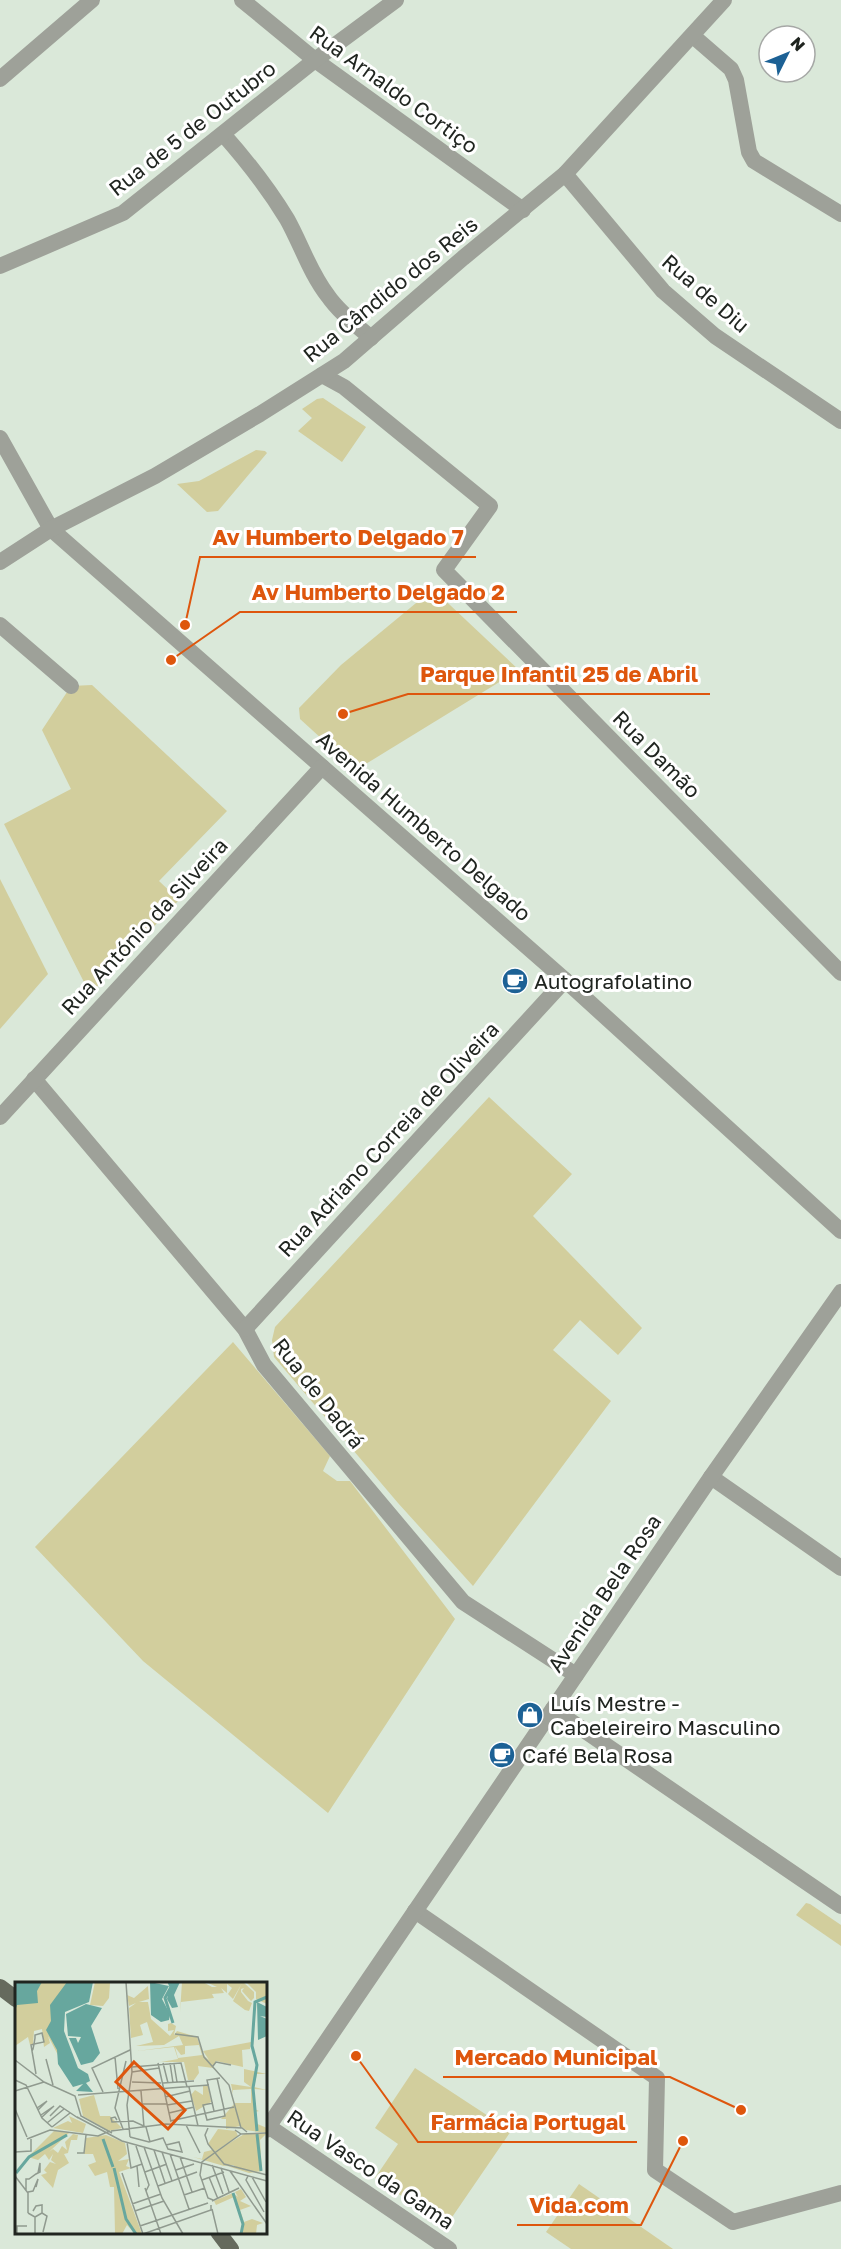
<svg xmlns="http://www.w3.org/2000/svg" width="841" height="2249" viewBox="0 0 841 2249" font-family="'Golos Text',sans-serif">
<rect width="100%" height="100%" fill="#dae8d9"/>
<!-- green -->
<g fill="#d2ce9d">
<path d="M323 398 366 427 342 462 298 431 312 418 302 409 317 399Z"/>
<path d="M256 450 265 451 267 453 218 511 207 512 177 484 199 481Z"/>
<path d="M433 589 519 670 356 770 300 719 299 708 341 665Z"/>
<path d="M92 685 227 811 159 881 179 900 90 994 4 824 71 789 42 730 71 686Z"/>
<path d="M0 879 48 974 0 1029Z"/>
<path d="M489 1097 572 1174 533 1216 642 1328 618 1355 580 1320 553 1350 611 1401 473 1586 398 1503 274 1357 272 1340 275 1327Z"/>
<path d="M233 1342 330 1456 323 1471 337 1481H350L455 1619 328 1813 143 1661 35 1547Z"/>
<path d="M806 1903 810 1904 841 1925V1946L796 1915Z"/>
<path d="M415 2068 511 2131 446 2226 375 2178 398 2144 375 2128Z"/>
<path d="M579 2184 673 2249H571L546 2232Z"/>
</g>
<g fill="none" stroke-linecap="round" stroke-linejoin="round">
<!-- minor -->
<g stroke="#9ea199" stroke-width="16">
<path d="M242 0 315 60 523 210"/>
<path d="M693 36 731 69 736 80 749 152 754 161 841 214"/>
<path d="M0 79 92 0"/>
<path d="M223 134C247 161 268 188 287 219 301 244 310 273 328 296 339 312 356 325 371 338"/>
<path d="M565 174 663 291 715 336 841 421"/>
<path d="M0 266 123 213 315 60 396 0"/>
<path d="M322 375 344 387 490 506 444 570 841 973"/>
<path d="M0 438 51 529 565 980 841 1231"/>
<path d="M0 562 51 529 155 476 260 414 344 361 463 258 565 174 724 0"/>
<path d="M0 625 71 686"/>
<path d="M34 1079 245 1329 264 1365 463 1602 576 1675"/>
<path d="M0 1117 322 767"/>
<path d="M245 1329 565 980"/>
<path d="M711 1477 841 1568"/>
<path d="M553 1709 841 1906"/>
<path d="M415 1911 657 2078 655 2170 733 2222 841 2193"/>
<path d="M268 2126 449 2249"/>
<path d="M266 2130 711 1477 841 1292"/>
</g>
<!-- primary -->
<g stroke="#656a5d" stroke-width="16">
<path d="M0 1987 16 1999"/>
<path d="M218 2232 231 2249"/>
</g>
</g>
<!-- icons -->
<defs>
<symbol id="cafe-disc" viewBox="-11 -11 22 22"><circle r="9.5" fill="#1c6195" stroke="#fff"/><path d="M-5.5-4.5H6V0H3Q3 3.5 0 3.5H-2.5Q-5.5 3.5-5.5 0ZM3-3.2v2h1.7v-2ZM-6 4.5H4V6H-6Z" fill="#fff"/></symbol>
<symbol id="shop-disc" viewBox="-11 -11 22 22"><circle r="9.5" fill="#1c6195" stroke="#fff"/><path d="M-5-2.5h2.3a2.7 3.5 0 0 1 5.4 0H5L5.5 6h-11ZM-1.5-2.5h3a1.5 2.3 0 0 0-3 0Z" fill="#fff"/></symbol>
</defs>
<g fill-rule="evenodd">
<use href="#cafe-disc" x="500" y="966" width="30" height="30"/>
<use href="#shop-disc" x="515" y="1700" width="30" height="30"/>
<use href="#cafe-disc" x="487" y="1740" width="30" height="30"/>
</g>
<g text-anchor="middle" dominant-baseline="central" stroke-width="6" stroke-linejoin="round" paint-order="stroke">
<!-- street labels -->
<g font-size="21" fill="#202520" stroke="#fff">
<text transform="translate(394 89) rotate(36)">Rua Arnaldo Cortiço</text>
<text transform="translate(192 128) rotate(-38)">Rua de 5 de Outubro</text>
<text transform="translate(390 289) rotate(-39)">Rua Cândido dos Reis</text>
<text transform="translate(706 293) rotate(41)">Rua de Diu</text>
<text transform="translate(657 754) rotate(45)">Rua Damão</text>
<text transform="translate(424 826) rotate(41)">Avenida Humberto Delgado</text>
<text transform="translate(144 926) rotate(-47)">Rua António da Silveira</text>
<text transform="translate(388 1139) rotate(-47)">Rua Adriano Correia de Oliveira</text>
<text transform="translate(319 1393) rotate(52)">Rua de Dadrá</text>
<text transform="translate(604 1593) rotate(-56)">Avenida Bela Rosa</text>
<text transform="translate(371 2169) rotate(34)">Rua Vasco da Gama</text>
</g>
<!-- poi labels -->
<g font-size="21" fill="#202520" stroke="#fff" text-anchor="start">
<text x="534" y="981">Autografolatino</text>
<text x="550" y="1703">Luís Mestre -<tspan x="550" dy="24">Cabeleireiro Masculino</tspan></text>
<text x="522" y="1755">Café Bela Rosa</text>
</g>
</g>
<!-- overview -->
<g transform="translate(15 1982)">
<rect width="252" height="252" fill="#dae8d9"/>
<path d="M0 0H74L51 15 44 75 33 54 35 61 29 65 27 47 19 49 18 62 15 63 13 55 0 64ZM80 0 95 1 94 16 88 24 75 23ZM167 0H188L197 5H202L191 0H228L239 10V16L236 19 227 9 229 6 226 7V10L233 19 237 21 234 29 230 28 218 19 227 1 218 17 213 12 217 6 212 2V11L206 6 209 11 197 12 199 16 166 20 165 30ZM231 0H252V22L241 17V10ZM133 4 134 17 124 20H133L136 37 155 54 159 48 153 49V42L156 41 161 44 159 53 162 49 182 55 188 73 194 78 188 69 236 60 235 67 227 68 228 85 201 79 198 86 183 84 184 91 179 98H173L169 80H146L163 77 159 65 122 69 168 63 164 54 149 63 121 64 138 60 132 40 125 43 128 53 116 56 114 26 121 21 114 24 112 13 119 16ZM184 63 187 73 163 76 160 65 166 73 170 72V64ZM229 87 252 92H242L239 105 252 108 239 107V127L244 129 240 130V141L252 146V151L231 148 225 144 211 147V137H206L220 121H236V107L218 108V112L216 102 236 105 229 100ZM188 104H193L196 120 181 129 176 113 180 108 188 113ZM79 113 85 134H95L107 146 94 149 68 134 64 117ZM54 134 71 142 68 151 38 146 53 139 57 141ZM203 147 221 149 223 154 198 171 231 151 251 152 245 158 247 189 234 191 212 184 221 185 218 183 209 184 178 175 187 177 189 170 197 168 193 162ZM39 149 54 151 34 170 38 167 43 171 47 164 52 168 50 160 58 152 63 153 62 158H56L53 171 49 172 54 181 43 188 38 206 26 193 32 191 29 188 35 180 41 182 36 178 38 172 34 178 30 172 23 178 13 175ZM91 153 110 161 112 172 103 179 114 177 111 184 116 186 104 190 127 252H120L112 243 107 252 100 251 99 205H95L92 190 80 194 73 183 81 180 78 172H69L71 156ZM226 207 231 215 225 219 236 224 225 228 229 240 237 237 248 241 242 243 241 252H227L229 244 219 215 201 223 199 219 218 211 223 215 220 210Z" fill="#d2ce9d" fill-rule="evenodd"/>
<path d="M0 0H27L22 9 23 21 2 23 0 29ZM52 0H78L74 20 50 30 49 49 63 86 73 92 75 99 71 101 78 110 61 109 68 102 58 105 43 82 42 68 31 48 36 39 35 23ZM135 0 154 4 147 17 155 32 154 38 146 40 136 33ZM156 0H165L159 13 163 25 157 26 152 17ZM242 20 252 25V35L245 34 252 37V54L243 58ZM71 22 87 26 76 44 85 71 78 80 66 83 54 56H61L63 61 66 55 53 54 51 32Z" fill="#67a79e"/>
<path fill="none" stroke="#67a79e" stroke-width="3" d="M154 0 156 5 150 16 158 41M242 149 238 106 242 83 237 64 240 20 252 15M242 152 246 189M88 157 98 185M99 186 111 237 121 252M1 191 14 175 52 153M218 211 228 242 226 252"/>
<path fill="none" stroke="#909a8f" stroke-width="1.5" d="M111 0 117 90 112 123 115 155M160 52 183 55 189 75 214 103 226 146M17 69 16 63 19 62 29 60 27 51 20 53V56L19 62 18 67 17 69 21 92M100 75 103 107M31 77 38 103M0 78 29 100 60 114 66 134 97 151M143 81 156 140M148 81 153 101M155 81 158 101M159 82 162 100M198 84 201 80 216 83M117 85 166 81 172 105M117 90 144 86M202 96 209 127M0 98 11 103 27 136 37 145M117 100 146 101M148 101 179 99M174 105 183 144M0 109 29 100M126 109 129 145M88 110 77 86 115 68M63 113 194 103M150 115 175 109M198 121 188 123 192 138 210 134 209 128M127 122H152M152 123 177 119M22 126 32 119 23 128M0 127 12 155M199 129 192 98 205 96M154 131 179 125M26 133 39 124 27 135M35 134 45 124 63 136M62 135 107 159 252 199M102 138 100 135 96 136 97 140 118 139 131 145 135 160M155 139 219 125M32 141 49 127M171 143 185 171M37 145 55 131M193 146 190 153 193 162 209 182 252 193M108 147 100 126 111 79M220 148 226 152 252 151M96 149 151 142 227 146 232 150M115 155 134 160 148 156 153 167 167 170 164 160 151 163M12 157 35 148 83 154 95 149M112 160 116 186 127 182M121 164 134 203 131 209M129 165 147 216 168 252M139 168 150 201M0 170 16 169V157M147 170 157 199M62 171H69L71 153M155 172 174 227M165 175 177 210M197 183 208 212M122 184 124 205M206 186 214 210M161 188 179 182M215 189 252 242M130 190 152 182M107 191 128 252M0 194 13 211V231M233 194 231 198 249 230M194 195 203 217M237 195 251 220M187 198 209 190M143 204 182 190M130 206 146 252M11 209V197H14L21 192 25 190V181L23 191M13 210 18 209 23 197 21 205M169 213 190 206M198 218 193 216 185 193 187 180 226 152M197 219 224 206M117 222 146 212M197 227 203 252M18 229 21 224 27 223V231L20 235M120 229 149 219M13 231 20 235V251M27 231 32 234 28 250M125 244 193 221M2 252V244H12M128 252 196 228V223"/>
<path fill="#de560d" fill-opacity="0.15" stroke="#de560d" stroke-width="3" d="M119 80 170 128 153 147 101 100Z"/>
<rect width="252" height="252" fill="none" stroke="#202520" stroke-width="3"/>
</g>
<!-- callouts -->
<path fill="none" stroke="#de560d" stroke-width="2" d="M185 625L200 557H476M171 660L240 612H517M343 714L408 694H710M741 2110L670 2077H443M356 2056L418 2142H637M683 2141L641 2225H517"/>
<g fill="#de560d" stroke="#fff" stroke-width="2">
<circle cx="185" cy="625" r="6"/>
<circle cx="171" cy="660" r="6"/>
<circle cx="343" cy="714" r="6"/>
<circle cx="741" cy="2110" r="6"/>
<circle cx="356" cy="2056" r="6"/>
<circle cx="683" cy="2141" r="6"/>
</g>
<g font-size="22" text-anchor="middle" font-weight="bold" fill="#de560d" stroke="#fff" stroke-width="6" stroke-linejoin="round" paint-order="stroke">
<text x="338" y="545">Av Humberto Delgado 7</text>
<text x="378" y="600">Av Humberto Delgado 2</text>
<text x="559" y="682">Parque Infantil 25 de Abril</text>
<text x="556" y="2065">Mercado Municipal</text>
<text x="528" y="2130">Farmácia Portugal</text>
<text x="579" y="2213">Vida.com</text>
</g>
<!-- north arrow -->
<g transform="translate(787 54) rotate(47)"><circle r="28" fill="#ffffff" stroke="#a6a8a6" stroke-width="1.5"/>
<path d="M0-4.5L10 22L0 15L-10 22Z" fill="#1c6195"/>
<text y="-9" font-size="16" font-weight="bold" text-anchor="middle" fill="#202520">N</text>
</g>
</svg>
